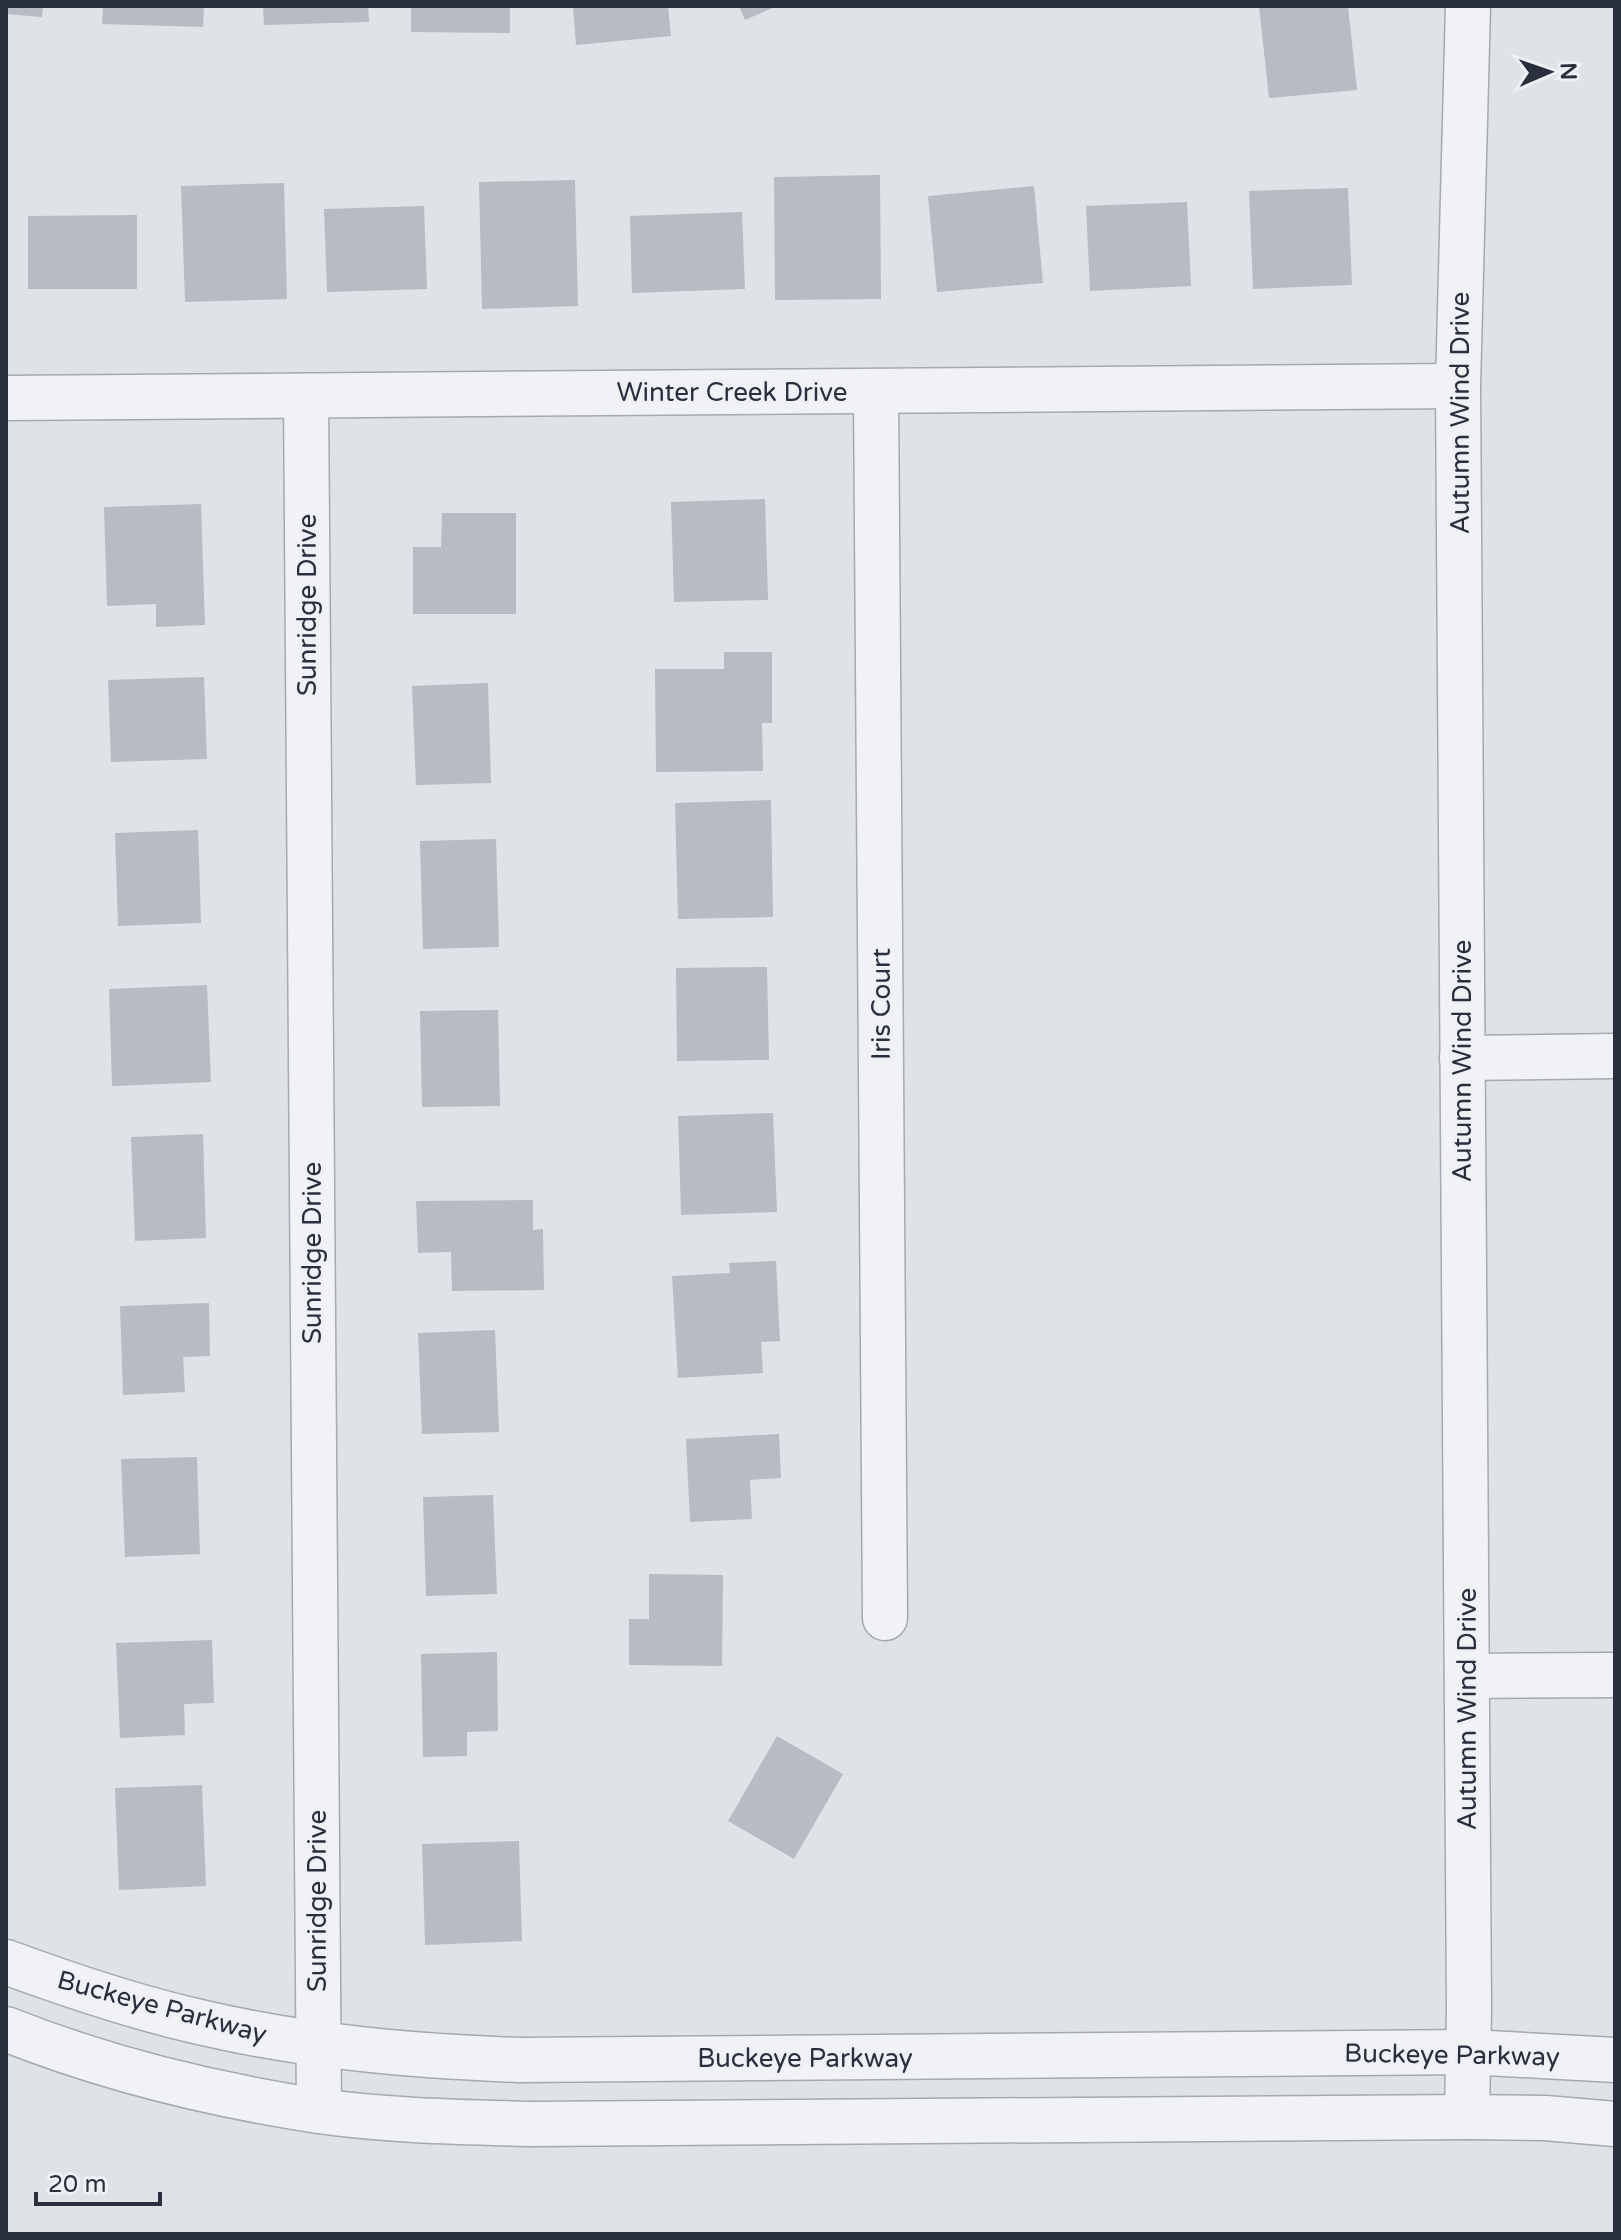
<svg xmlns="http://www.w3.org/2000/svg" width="1621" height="2240" viewBox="0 0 1621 2240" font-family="'Varela Round',sans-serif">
<rect width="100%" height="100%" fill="#dfe2e7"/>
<!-- building -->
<g fill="#b7bbc3">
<path d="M6 6H43L42 17 6 14Z"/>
<path d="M103 6H204L203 27 102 24Z"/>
<path d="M263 6H368L369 22 264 25Z"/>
<path d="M411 6H510V33L411 32Z"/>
<path d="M573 6H668L671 36 576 45Z"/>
<path d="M739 6H777L745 20Z"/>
<path d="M1259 6H1348L1357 90 1269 98Z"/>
<path d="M880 175 881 299 775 300 774 177Z"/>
<path d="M575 180 578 306 482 309 479 182Z"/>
<path d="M284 183 287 299 185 302 181 186Z"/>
<path d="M1034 186 1043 283 937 292 928 196Z"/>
<path d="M1348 188 1352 285 1253 289 1249 191Z"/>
<path d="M1187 202 1191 286 1090 291 1086 206Z"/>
<path d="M424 206 427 289 327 292 324 209Z"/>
<path d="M742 212 745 289 632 293 630 216Z"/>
<path d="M137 215V289H28V216Z"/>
<path d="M765 499 768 600 674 602 671 502Z"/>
<path d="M201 504 205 625 156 627V604L107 606 104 507Z"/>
<path d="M442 513H516V614H413V547H441Z"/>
<path d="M724 652H772V723H762L763 771 656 772 655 669H724Z"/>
<path d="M204 677 207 759 111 762 108 680Z"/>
<path d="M488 683 491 783 416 785 412 686Z"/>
<path d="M771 800 773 917 678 919 675 803Z"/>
<path d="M198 830 201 923 118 926 115 833Z"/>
<path d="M496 839 499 947 423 949 420 841Z"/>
<path d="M767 967 769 1060 677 1061 676 968Z"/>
<path d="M207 985 211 1082 112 1086 109 989Z"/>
<path d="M498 1010 500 1106 422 1107 420 1011Z"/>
<path d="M773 1113 777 1212 681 1215 678 1116Z"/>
<path d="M203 1134 206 1238 135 1241 131 1137Z"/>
<path d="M533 1200V1230L543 1229 544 1290 452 1291 451 1252 418 1253 416 1201Z"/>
<path d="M776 1261 780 1341 761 1342 763 1373 678 1378 672 1276 730 1273 729 1263Z"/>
<path d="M209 1303 210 1356 183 1357 185 1392 123 1395 120 1306Z"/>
<path d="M495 1330 499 1432 422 1434 418 1333Z"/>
<path d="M779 1434 781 1478 750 1480 752 1519 690 1522 686 1439Z"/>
<path d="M197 1457 200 1554 125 1557 121 1459Z"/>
<path d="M493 1495 497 1594 426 1596 423 1497Z"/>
<path d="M649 1574 723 1575 722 1666 629 1665V1619H649Z"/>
<path d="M212 1640 214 1703 184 1704 185 1735 120 1738 116 1643Z"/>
<path d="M497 1652 498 1731 467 1732V1756L423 1757 421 1654Z"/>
<path d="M777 1736 843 1774 794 1859 728 1821Z"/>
<path d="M202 1785 206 1886 119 1890 115 1788Z"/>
<path d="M519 1841 522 1941 425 1945 422 1844Z"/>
</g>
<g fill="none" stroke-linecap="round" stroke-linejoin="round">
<defs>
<g id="minor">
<path d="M876 391 885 1618"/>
<path d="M306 396 319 2111"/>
<path d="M6 398 1458 386"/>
<path d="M1462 1058 1615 1056"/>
<path d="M1467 1676 1615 1675"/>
<path d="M6 1962C71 1986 136 2008 204 2023 308 2047 413 2056 519 2060L1469 2052 1615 2060"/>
<path d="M6 2029C104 2068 214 2095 319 2111 390 2121 461 2122 533 2124L1467 2117 1545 2118 1615 2124"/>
<path d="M1467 2117 1469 2009 1458 386 1468 6"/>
</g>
</defs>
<!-- minor casing -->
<use href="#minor" stroke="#a5a9b0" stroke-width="47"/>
<!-- minor -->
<use href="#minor" stroke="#f1f2f5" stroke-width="44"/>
</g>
<g text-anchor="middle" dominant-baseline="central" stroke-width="6" stroke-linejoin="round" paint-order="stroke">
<!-- street labels -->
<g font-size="26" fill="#292f3c" stroke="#eef0f4">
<text x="732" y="392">Winter Creek Drive</text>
<text transform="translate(1460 413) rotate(-90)">Autumn Wind Drive</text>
<text transform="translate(307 605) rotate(-90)">Sunridge Drive</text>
<text transform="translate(881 1004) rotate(-90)">Iris Court</text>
<text transform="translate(1462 1061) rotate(-90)">Autumn Wind Drive</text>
<text transform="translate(312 1253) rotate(-90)">Sunridge Drive</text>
<text transform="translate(1467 1709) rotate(-90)">Autumn Wind Drive</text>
<text transform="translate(317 1901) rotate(-90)">Sunridge Drive</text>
<text transform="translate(162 2007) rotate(15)">Buckeye Parkway</text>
<text transform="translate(1452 2055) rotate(1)">Buckeye Parkway</text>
<text x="805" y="2058">Buckeye Parkway</text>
</g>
</g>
<!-- border -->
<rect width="1621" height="2240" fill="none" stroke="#292f3c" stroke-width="16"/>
<!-- north arrow -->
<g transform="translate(1549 72) rotate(88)" stroke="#eef0f4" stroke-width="6" paint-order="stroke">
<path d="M0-6L14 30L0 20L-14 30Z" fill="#292f3c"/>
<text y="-12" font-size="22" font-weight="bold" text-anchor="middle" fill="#292f3c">N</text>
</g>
<!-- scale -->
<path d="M36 2192v12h124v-12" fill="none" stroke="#292f3c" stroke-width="4"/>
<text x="48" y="2192" font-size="24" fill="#292f3c" stroke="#eef0f4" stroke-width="6" paint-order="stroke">20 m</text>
</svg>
